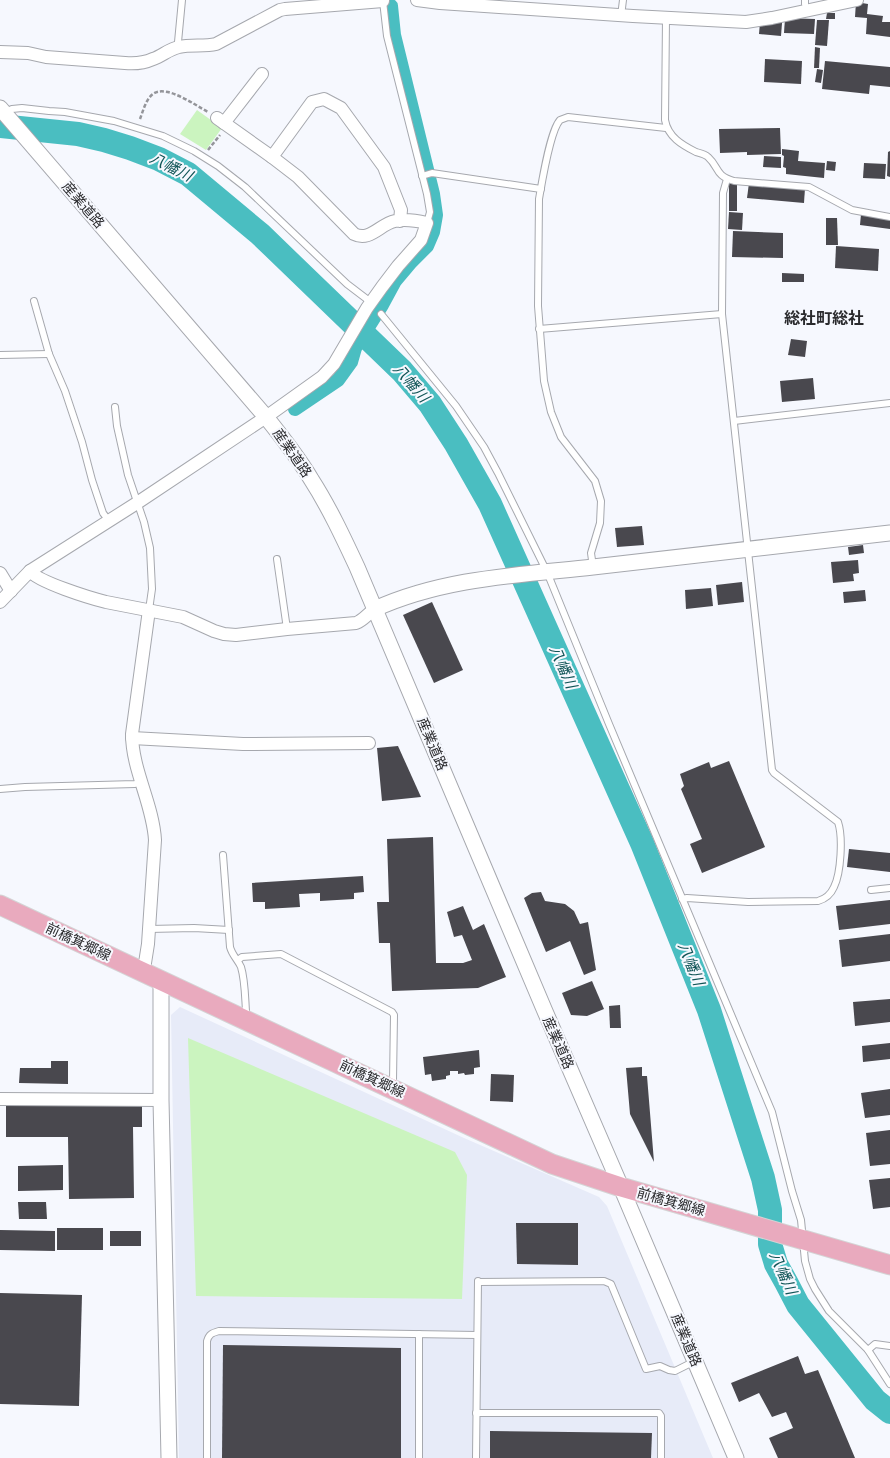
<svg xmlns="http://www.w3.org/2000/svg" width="890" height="1458" viewBox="0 0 890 1458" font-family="'Nunito Sans','Noto Sans JP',sans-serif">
<rect width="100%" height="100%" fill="#f6f8fe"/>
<!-- built -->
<path fill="#e7ebf8" d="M180 1007 464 1138 599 1197 607 1206 713 1458H179L171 1015Z"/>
<!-- green -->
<g fill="#cbf4bf">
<path d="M197 110 222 128 206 150 180 134Z"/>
<path d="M188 1038 455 1152 467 1175 462 1299 196 1296Z"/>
</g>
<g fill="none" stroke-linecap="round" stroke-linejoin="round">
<!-- canal -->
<path stroke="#4abec1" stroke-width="14" d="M295 409 338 380 351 362 355 348 382 305 395 281 411 262 427 246 433 232 436 215 433 194 394 35 391 6"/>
<!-- river -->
<path stroke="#4abec1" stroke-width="24" d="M0 126 78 134 104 140 130 148 159 159 188 174 260 234 402 371 430 404 456 444 490 504 642 843 709 1010 763 1178 770 1210V1244L776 1264 786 1282 798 1305 875 1400 890 1412"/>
</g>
<!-- building -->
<g fill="#49484e">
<path d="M856 2 868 4 867 14 883 16 882 22H890V37L866 34 867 18 855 17Z"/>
<path d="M827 13H835V19H826Z"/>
<path d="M785 18 815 19 814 34 784 33Z"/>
<path d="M817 20H829L827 46 815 45Z"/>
<path d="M760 22 782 23 781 36 759 34Z"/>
<path d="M815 47 820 48 819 68H814Z"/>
<path d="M765 59 802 61 801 84 764 82Z"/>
<path d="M825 61 890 67V87L870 85 869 94 822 89Z"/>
<path d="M817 69 823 70 821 83 815 82Z"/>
<path d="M780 128 781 154 747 155V152L720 153 719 129Z"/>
<path d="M782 149 799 151 798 161 825 163 824 178 786 174V168L783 167 784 156 782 155Z"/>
<path d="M890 151V177L887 176 888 152Z"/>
<path d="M764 156 781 157V168L763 167Z"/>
<path d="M827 161 836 162 835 171 826 170Z"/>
<path d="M864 163 886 164 885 179 863 178Z"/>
<path d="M749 183 805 188 804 203 747 198Z"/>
<rect x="729" y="184" width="8" height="27"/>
<path d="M729 212 743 213 742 230 728 229Z"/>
<path d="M861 214 890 218V229L860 225Z"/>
<path d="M826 218H837L838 245H826Z"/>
<path d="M733 231 783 233V258L732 257Z"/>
<path d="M836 246 879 249 878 271 835 268Z"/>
<path d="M782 273 804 274V282H782Z"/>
<path d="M791 339 807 341 805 357 788 355Z"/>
<path d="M813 378 815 399 782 402 780 381Z"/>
<path d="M642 526 644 545 617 547 615 528Z"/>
<path d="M863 545 864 553 849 555 848 547Z"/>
<path d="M858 560 859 573 853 574 854 581 833 583 831 562Z"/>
<path d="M742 582 744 602 718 605 716 585Z"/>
<path d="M711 588 713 606 686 609 685 590Z"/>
<path d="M865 590 866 601 844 603 843 592Z"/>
<path d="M432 602 463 670 434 683 403 615Z"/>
<path d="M398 746 421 797 382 801 377 748Z"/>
<path d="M729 761 765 847 702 873 690 844 702 839 681 789 684 786 680 774 709 762 711 768Z"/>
<path d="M433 837 436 963H463L472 960 462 935 454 937 447 912 463 906 473 930 484 924 506 977 478 988 392 991 390 943H379L377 902H389L387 839Z"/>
<path d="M849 849 890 853V872L847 867Z"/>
<path d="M363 876 364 892 354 893V899L320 901V893L299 894 300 907 265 909V902H253L252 883Z"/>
<path d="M541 892 545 901 565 904 574 911 580 924 588 922 596 970 584 975 570 941 546 952 524 898 532 893Z"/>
<path d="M890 900V924L839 930 836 906Z"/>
<path d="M890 934V961L842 967 839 940Z"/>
<path d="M592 981 604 1009 587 1016 571 1015 562 993Z"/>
<path d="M890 999V1022L855 1026 853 1002Z"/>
<path d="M620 1005 621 1028H610L609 1006Z"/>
<path d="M890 1043V1059L863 1062 862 1046Z"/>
<path d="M479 1050 480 1067 474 1068V1074L465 1075 464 1073 458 1074V1071H450V1075L446 1076V1079L432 1081 431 1074 425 1075 423 1057Z"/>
<path d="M51 1061H68V1084L19 1083 20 1068H51Z"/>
<path d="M642 1067V1076H647L654 1162 630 1114 626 1068Z"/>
<path d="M491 1074 514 1075 513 1102 490 1101Z"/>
<path d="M890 1089V1115L865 1118 861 1093Z"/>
<path d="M142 1104V1127H133L134 1198 69 1199 68 1137H6V1105Z"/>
<path d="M890 1130V1164L870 1166 866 1133Z"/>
<path d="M63 1165V1190L18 1191V1166Z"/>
<path d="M890 1178V1207L873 1209 869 1180Z"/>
<path d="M18 1202H46L47 1219H19Z"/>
<path d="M516 1223H578V1265L517 1264Z"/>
<rect x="57" y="1228" width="46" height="22"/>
<path d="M0 1230 55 1231V1251L0 1250Z"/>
<rect x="110" y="1231" width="31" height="15"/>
<path d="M0 1293 82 1295 79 1406 0 1404Z"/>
<path d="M223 1345 401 1348V1458H222Z"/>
<path d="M798 1356 805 1374 818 1370 855 1458H778L769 1438 793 1428 786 1412 772 1417 759 1393 739 1402 731 1383Z"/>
<path d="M490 1431 652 1433 651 1458H490Z"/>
</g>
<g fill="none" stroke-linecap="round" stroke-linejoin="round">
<defs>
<g id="service">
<path d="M805 0V4L807 11"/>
<path d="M383 1 387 36 427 194 430 212 427 223"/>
<path d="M621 16 623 0"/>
<path d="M666 18 665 120C668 137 682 145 696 152 700 153 705 154 708 157 720 168 714 175 734 181L809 187 852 210 890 217"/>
<path d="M179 47 178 42 182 0"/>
<path d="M5 112 12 109 22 108 49 111 65 112 114 121 163 136 194 151 218 166 245 187 347 284 372 303"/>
<path d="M422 176 432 173 541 189"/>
<path d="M34 301 49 354 65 391 82 442 92 480 103 513 109 521"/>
<path d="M381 314 456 406 484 447 498 473 547 572 609 724 772 1112 792 1191 801 1220 805 1261 810 1279 815 1289 829 1311 868 1350 890 1384"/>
<path d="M539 329 722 314"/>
<path d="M0 355 49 354"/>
<path d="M115 407 117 426 128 475 144 522 150 548 152 589 149 610"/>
<path d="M734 421 890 403"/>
<path d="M277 559 287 629"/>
<path d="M593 567 591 553 600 523 601 501 595 481 561 437 551 412 544 381 538 306 539 199C542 182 550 131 560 120L568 117 666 128"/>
<path d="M0 789 25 787 135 784 141 782"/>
<path d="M223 855 230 947C232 955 238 960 241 967 245 980 245 997 246 1011L244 1016"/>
<path d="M871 890 890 888"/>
<path d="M682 899 687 898 748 902 818 901C825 899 831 894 834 887 841 873 843 837 838 822L774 773 772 770 722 314 723 193 727 179"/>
<path d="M149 929 194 928 229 930"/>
<path d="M238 960 242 957 281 954 392 1012 394 1015 393 1081 391 1087"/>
<path d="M478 1282 604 1281 611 1284 646 1369 660 1366 669 1370 675 1371 695 1361"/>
<path d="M868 1350 875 1344 890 1346"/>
<path d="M476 1413H659L661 1416V1458"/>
<path d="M207 1458V1341C209 1334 212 1333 219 1331L477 1335"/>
<path d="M419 1458V1334"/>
<path d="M476 1458 478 1281"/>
</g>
<g id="minor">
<path d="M417 0 440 3 633 16 746 22 772 18 857 0"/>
<path d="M0 52 28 53 46 57 125 63C135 64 144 63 153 59 162 56 169 49 179 47 191 44 204 47 216 44L280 10 285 9 383 1V0"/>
<path d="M217 118 272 157"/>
<path d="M224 123 262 74"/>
<path d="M30 571C38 582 90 598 106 602L183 617 214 631 224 634 236 635 287 629 356 623C364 620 367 614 375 609"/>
<path d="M0 573 11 591"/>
<path d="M0 602 30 571 137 503 266 417 322 377 334 364 367 308 382 287 398 266 421 240 427 223C418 221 404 219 395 221 380 224 370 242 354 234L298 177 272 157 312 102 324 99 341 108 384 167 401 210 400 221"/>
<path d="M132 738 243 744 369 743"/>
<path d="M140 971 145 963 148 944 155 840C153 804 132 770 132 734L149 610"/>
<path d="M0 1099 161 1100"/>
</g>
<g id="tertiary">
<path d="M0 108 266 417C282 437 298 457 311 479 329 507 343 537 357 567L544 1009 621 1187 736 1458"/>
<path d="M375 609C443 578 519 575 593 567 692 555 791 544 890 533"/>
<path d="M161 981V1100L169 1458"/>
</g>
<path id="primary" d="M0 905 552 1164 621 1187 890 1265"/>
</defs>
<!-- service casing -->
<use href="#service" stroke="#a6a8ae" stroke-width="8"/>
<!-- minor casing -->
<use href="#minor" stroke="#a6a8ae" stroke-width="14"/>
<!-- tertiary casing -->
<use href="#tertiary" stroke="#a6a8ae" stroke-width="17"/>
<!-- primary casing -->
<use href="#primary" stroke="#d4d4d5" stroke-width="21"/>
<!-- path -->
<g stroke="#94959a" stroke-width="2.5" stroke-dasharray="4 2" stroke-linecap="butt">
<path d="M140 119C143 111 146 99 153 94 166 84 195 105 208 112"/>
<path d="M208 150 220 135"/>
</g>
<!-- service -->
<use href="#service" stroke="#fff" stroke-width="6"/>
<!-- minor -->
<use href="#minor" stroke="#fff" stroke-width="12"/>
<!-- tertiary -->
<use href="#tertiary" stroke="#fff" stroke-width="15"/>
<!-- primary -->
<use href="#primary" stroke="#e9aabe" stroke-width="19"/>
</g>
<g text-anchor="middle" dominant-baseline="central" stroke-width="4" stroke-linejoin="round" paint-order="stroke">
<!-- street labels -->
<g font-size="14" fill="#2a2a2d" stroke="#f6f8fe">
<text transform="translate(83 205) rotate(49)">産業道路</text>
<text transform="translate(292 453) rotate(55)">産業道路</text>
<text transform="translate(432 744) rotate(67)">産業道路</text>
<text transform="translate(78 942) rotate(25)">前橋箕郷線</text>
<text transform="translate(558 1043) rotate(66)">産業道路</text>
<text transform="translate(372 1079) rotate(25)">前橋箕郷線</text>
<text transform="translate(671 1202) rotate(16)">前橋箕郷線</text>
<text transform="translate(686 1340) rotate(67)">産業道路</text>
</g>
<!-- water labels -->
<g font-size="15" font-style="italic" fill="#105456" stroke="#f6f8fe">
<text transform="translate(171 167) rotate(27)">八幡川</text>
<text transform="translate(411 383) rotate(49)">八幡川</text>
<text transform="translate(563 667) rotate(66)">八幡川</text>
<text transform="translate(691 964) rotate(68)">八幡川</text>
<text transform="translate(783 1273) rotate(66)">八幡川</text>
</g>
<!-- quarter labels -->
<g font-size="16" font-weight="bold" fill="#2a2a2d" stroke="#f6f8fe">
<text x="824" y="319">総社町総社</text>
</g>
</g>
</svg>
